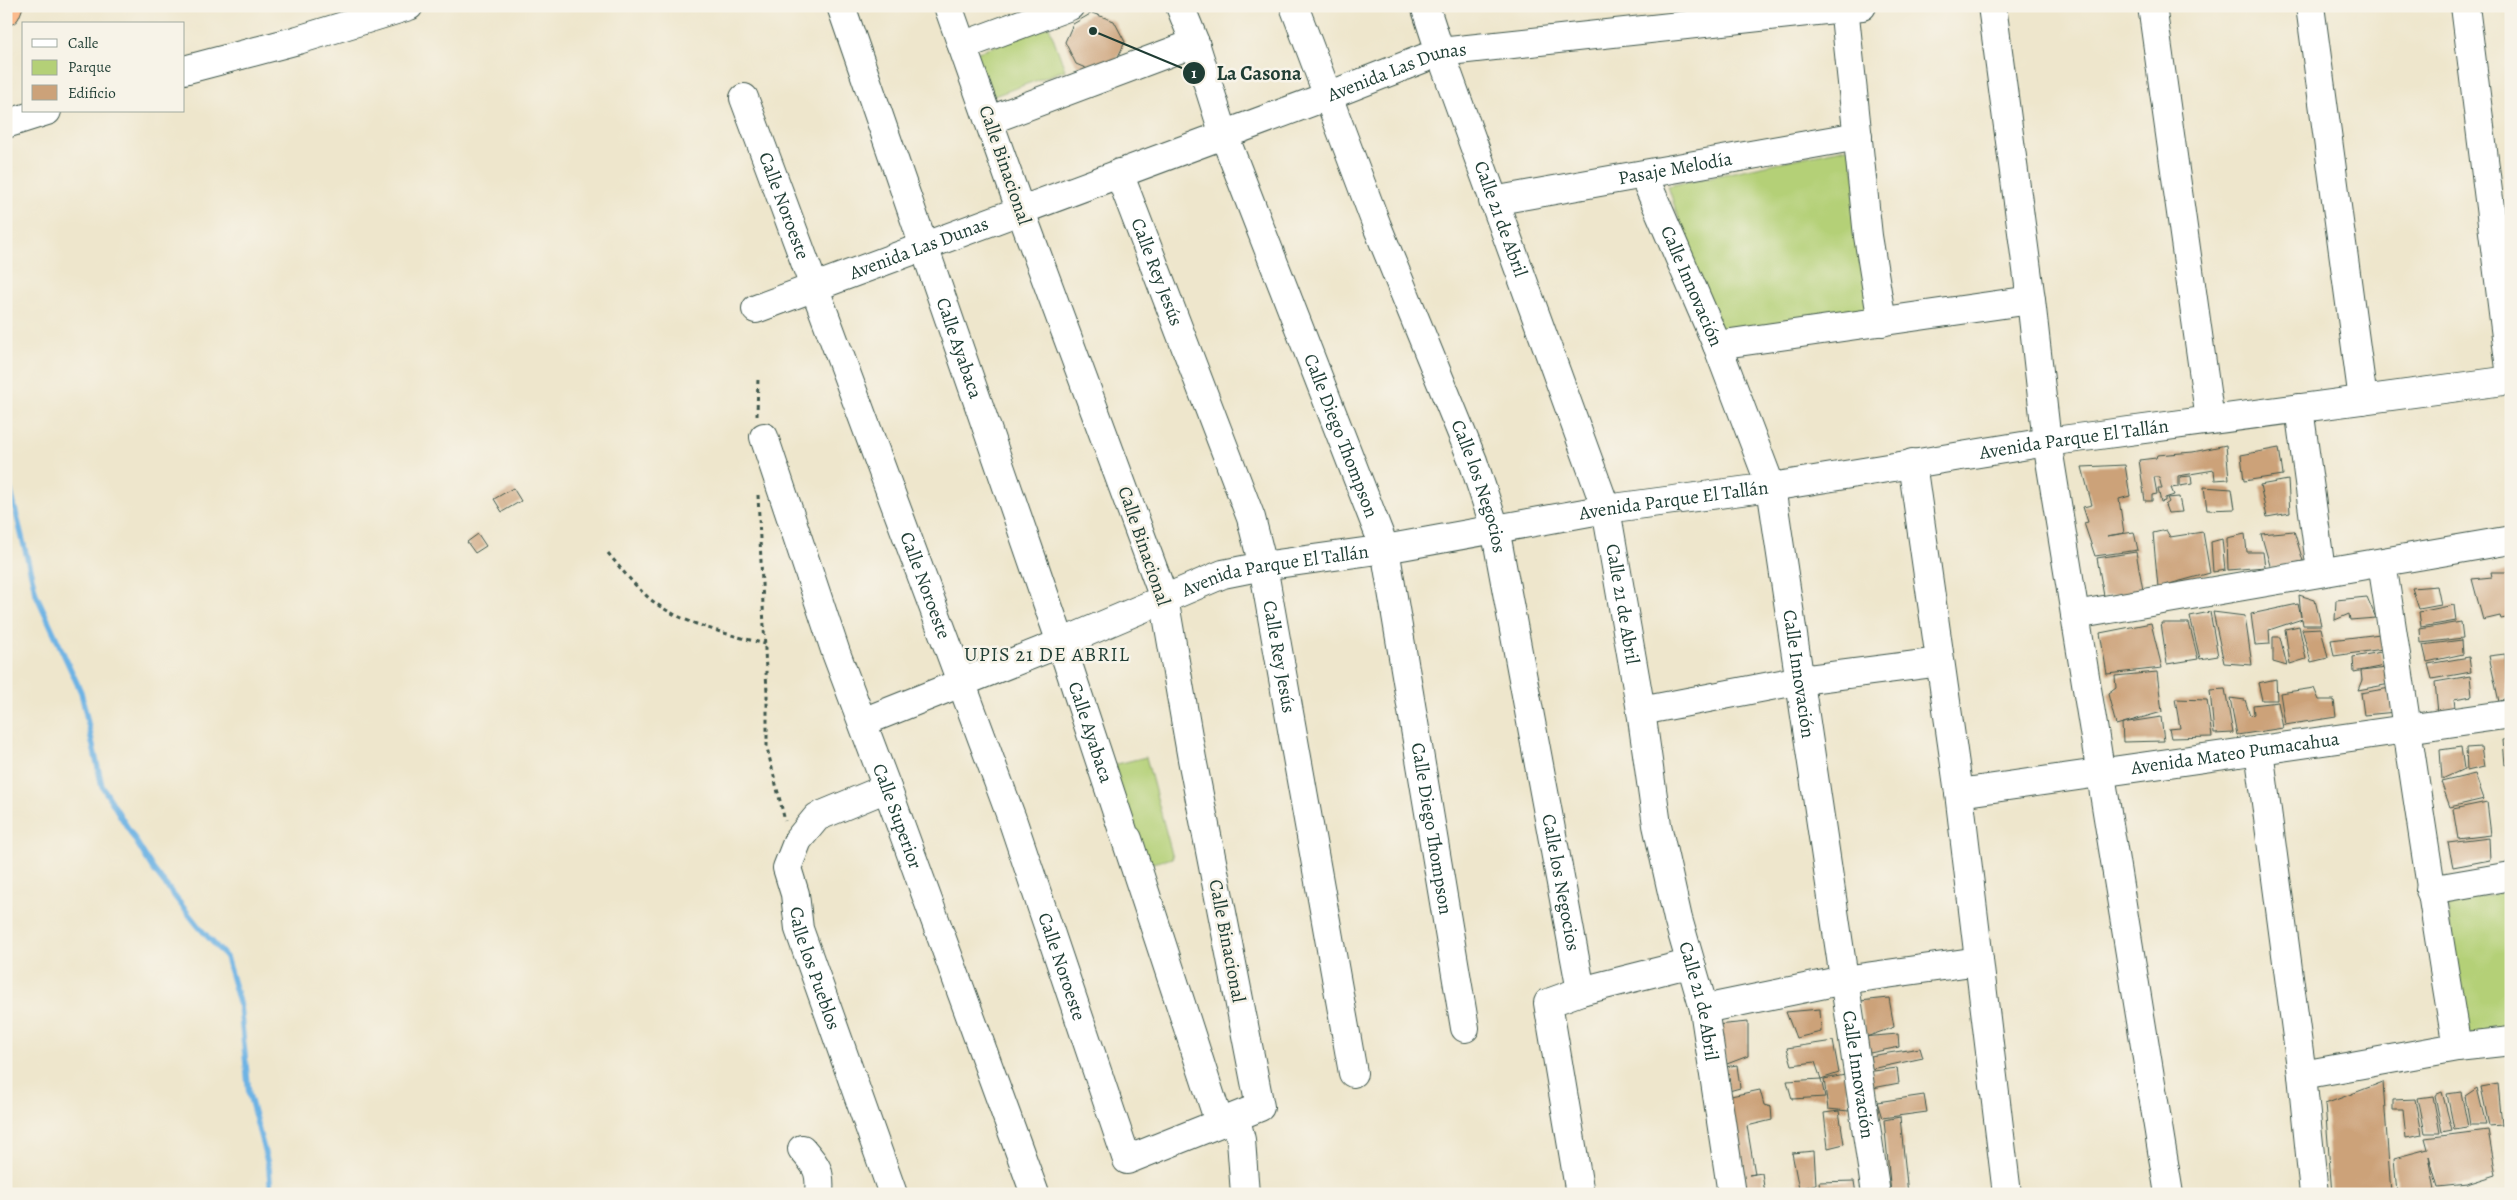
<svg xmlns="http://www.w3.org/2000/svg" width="2517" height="1200" viewBox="0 0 2517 1200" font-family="Alegreya,serif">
<rect width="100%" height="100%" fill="#f7f3e8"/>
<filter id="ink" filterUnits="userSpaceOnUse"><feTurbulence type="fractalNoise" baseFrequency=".02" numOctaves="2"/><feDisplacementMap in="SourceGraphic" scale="10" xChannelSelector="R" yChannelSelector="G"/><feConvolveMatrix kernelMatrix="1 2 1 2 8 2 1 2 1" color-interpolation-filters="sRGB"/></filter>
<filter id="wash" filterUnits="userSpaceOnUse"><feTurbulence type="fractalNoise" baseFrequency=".0096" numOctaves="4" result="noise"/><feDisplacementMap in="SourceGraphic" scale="20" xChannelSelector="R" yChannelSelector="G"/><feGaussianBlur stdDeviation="1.12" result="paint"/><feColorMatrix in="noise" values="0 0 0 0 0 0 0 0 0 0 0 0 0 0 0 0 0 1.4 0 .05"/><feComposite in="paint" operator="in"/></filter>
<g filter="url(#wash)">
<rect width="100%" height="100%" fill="#eee6cc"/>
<!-- green -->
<g fill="#b4d077" stroke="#6a8656">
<path d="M1049 26 1065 70 986 99 970 55Z"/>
<path d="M1851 147 1874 316 1721 349 1668 186Z"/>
<path d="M1146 757 1173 858 1136 867 1109 766Z"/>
<path d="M2511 890V1028L2464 1036 2447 902Z"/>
</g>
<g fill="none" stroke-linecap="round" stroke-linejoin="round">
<!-- stream -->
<path stroke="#6db3e4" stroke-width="5.5" d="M6 472 36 594 81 692 102 786 153 869 198 926 226 957 240 1006 249 1094 269 1168 271 1194"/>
</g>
<g id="blocks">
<!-- building -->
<g fill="#cca279">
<path d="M1092 13 1114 21 1125 42 1116 61 1095 72 1076 64 1065 42 1073 24Z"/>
<path d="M2226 445 2229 479 2215 480 2214 470 2178 476V487L2171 488 2174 495 2165 498V501L2161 502 2158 489H2162L2159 477H2154L2157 494 2152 495V501H2145L2139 460 2156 458 2157 455 2193 452Z"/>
<path d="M2279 448 2283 475 2244 481 2241 455Z"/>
<path d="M2125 465 2130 496 2119 499 2124 533 2107 536 2134 532 2138 550 2095 556 2084 523 2088 522 2083 507 2092 505 2082 467Z"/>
<path d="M2191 476 2192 484 2180 486V477Z"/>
<path d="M2288 480 2290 513 2267 517 2260 485Z"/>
<path d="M2204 487 2232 489 2235 509 2207 510Z"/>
<path d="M513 488 521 501 502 512 494 499Z"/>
<path d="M2179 497 2182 512 2168 513 2165 505 2169 502 2167 498Z"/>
<path d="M2166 530 2170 537 2203 532 2210 573 2158 587 2153 533Z"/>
<path d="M2294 531 2303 561 2271 569 2261 534Z"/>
<path d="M478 534 486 546 475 553 467 542Z"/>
<path d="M2245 534 2247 552H2263L2265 567 2228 570 2227 538Z"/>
<path d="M2222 539 2225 570 2213 572 2211 542Z"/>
<path d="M2136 552 2143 590 2104 596 2097 558Z"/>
<path d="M2491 572H2510L2511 617 2501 619 2500 616 2483 620 2472 579 2492 577Z"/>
<path d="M2437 586 2441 605 2419 609 2412 588Z"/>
<path d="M2299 595 2315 600 2321 625H2303L2302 619 2269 630 2270 644 2255 645 2251 614 2298 604 2301 617Z"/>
<path d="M2367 597 2376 618 2350 620 2349 614 2335 620 2336 600Z"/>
<path d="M2454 605 2456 621 2421 627 2419 612Z"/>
<path d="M2210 612 2218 656 2200 659 2190 616Z"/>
<path d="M2213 612 2245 616 2252 665 2224 663Z"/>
<path d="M2461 622 2463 638 2421 643 2420 629Z"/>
<path d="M2151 623 2162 668 2107 674 2100 633Z"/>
<path d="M2161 623H2189L2198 659 2167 664Z"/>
<path d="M2299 626 2306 659 2290 664 2285 629Z"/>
<path d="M2321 628 2328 658 2311 662 2302 629Z"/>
<path d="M2380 634 2383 649 2334 656 2331 640Z"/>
<path d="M2273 637H2280L2287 666 2273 662Z"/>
<path d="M2462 640 2463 654 2427 662 2423 645Z"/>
<path d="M2381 652 2384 666 2354 672 2353 657Z"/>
<path d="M2505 654 2507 697 2499 702 2489 656Z"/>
<path d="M2508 655H2511V683H2509Z"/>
<path d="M2469 657 2471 672 2432 679 2428 664Z"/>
<path d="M2387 668 2390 684 2358 690 2362 680 2361 671Z"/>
<path d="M2157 672 2162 712 2116 725 2108 694 2116 688 2115 676Z"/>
<path d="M2470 676 2472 696 2454 699 2455 708 2438 713 2435 682Z"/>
<path d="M2276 679 2277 700H2262L2258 683Z"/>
<path d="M2314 688 2319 700H2334L2336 717 2285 725 2280 693Z"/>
<path d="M2390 688 2396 712 2364 715 2361 693Z"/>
<path d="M2225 689 2233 733 2214 734 2210 690Z"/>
<path d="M2230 698 2245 700 2250 715 2254 714 2253 705 2278 702 2283 728 2237 735Z"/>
<path d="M2175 699 2207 700 2212 737 2171 738 2169 729 2180 728Z"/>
<path d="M2161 717 2164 741 2123 742 2122 723Z"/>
<path d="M2511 739V763L2505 765 2503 740Z"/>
<path d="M2461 747 2464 769 2442 779 2440 750Z"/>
<path d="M2481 747 2484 767 2467 771 2466 748Z"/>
<path d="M2475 774 2484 799 2450 807 2441 782Z"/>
<path d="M2487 802 2491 835 2458 839 2453 809Z"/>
<path d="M2489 838 2490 860 2453 867 2448 843Z"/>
<path d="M1889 998 1894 1027 1866 1037 1860 1001Z"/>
<path d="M1820 1009 1821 1032 1796 1038 1786 1012Z"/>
<path d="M1748 1022V1056L1727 1064 1716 1025Z"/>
<path d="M1898 1034 1899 1047 1865 1054 1862 1037Z"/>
<path d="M1833 1041 1839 1073 1821 1079 1825 1097 1792 1099 1787 1081 1821 1079 1815 1062 1792 1065 1787 1048Z"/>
<path d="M1920 1048 1923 1058 1872 1069 1870 1056Z"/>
<path d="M1737 1065 1740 1088 1729 1091 1725 1067Z"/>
<path d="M1897 1068 1899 1083 1873 1088 1866 1072Z"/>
<path d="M1845 1075 1849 1111 1828 1109 1824 1079Z"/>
<path d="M2383 1082 2391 1194H2332L2325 1104Z"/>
<path d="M2498 1084 2502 1125 2489 1126 2481 1087Z"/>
<path d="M2477 1088 2486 1125H2470L2465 1096Z"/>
<path d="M1760 1090 1764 1105 1771 1107 1772 1120 1747 1126 1755 1174 1749 1175 1762 1173 1765 1194H1743L1726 1097Z"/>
<path d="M2442 1092 2452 1130 2442 1132 2435 1095Z"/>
<path d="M2461 1092 2468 1127 2454 1129 2447 1094Z"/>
<path d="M1924 1095 1927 1112 1882 1118 1877 1102Z"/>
<path d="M2433 1096 2440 1133H2425L2418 1098Z"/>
<path d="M2416 1099 2422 1135 2406 1138 2403 1110H2393V1100Z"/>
<path d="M1839 1111 1844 1144 1828 1148 1824 1113Z"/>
<path d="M1900 1117 1908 1194H1891L1884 1120Z"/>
<path d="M2488 1130 2496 1175 2467 1184 2438 1187 2429 1156 2435 1190 2423 1194H2397L2394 1158 2428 1149 2425 1138Z"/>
<path d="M1814 1151 1816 1184 1799 1189 1792 1153Z"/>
<path d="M1854 1181 1856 1194H1821L1819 1182Z"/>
</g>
</g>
</g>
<g filter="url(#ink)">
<use href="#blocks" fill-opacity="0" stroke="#3e564b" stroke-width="1"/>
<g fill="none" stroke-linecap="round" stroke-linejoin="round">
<defs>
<g id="minor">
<path id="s1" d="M841 6 1061 643 1219 1122 1128 839"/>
<path id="s2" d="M1180 6 1195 43 1224 135 1385 549 1465 1028"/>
<path id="s3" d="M1294 6 1377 226 1473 461 1495 528 1581 991"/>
<path id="s4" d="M1425 6 1440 52 1606 509 1641 711 1657 825 1678 919 1704 1009 1732 1194"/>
<path d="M1844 6 1868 236 1882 322"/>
<path d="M1992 6 2031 300 2047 442 2169 1194"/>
<path d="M2152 6 2210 420"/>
<path d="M2310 6 2363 400"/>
<path d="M2465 6 2511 377"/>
<path d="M962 46 1070 6"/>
<path d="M184 70 298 40 409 6"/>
<path id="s5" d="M744 98 1012 819 1127 1160 1260 1107 1192 759 1164 598 1020 209 948 6"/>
<path d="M990 120 1195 43"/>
<path d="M6 124 47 111"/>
<path id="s6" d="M1119 173 1251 518 1263 566 1353 1073"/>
<path id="s7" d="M1644 176 1717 345 1771 487 1876 1194"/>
<path id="s8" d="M1493 201 1858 136"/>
<path id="s9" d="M756 309 1328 96 1440 52 1862 6"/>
<path d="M1717 345 2031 300"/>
<path d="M2299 408 2321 571"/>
<path id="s10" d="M764 437 836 653 887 788 1035 1194"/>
<path d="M1912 463 1959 793 2007 1194"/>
<path d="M2382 563C2407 724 2429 885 2457 1047"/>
<path d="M2075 615 2511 540"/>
<path d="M1641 711 1801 680 1940 662"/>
<path id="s11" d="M863 722 1061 643 1223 574 1263 566 1385 549 1606 509 1771 487 2047 442 2511 380"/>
<path d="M2259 750 2302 1075 2314 1194"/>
<path id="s12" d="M887 788 817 817 798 840 787 868 795 894 799 929 893 1194"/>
<path id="s13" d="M1959 793 2511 714"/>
<path d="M2430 890 2511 876"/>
<path d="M1704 1009 1844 980 1979 961"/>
<path d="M2302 1075 2457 1047 2511 1041"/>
<path d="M1237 1123 1241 1140 1245 1194"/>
<path d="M802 1149C817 1166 821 1171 819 1194"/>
<path d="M1580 1194 1548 1003 1581 991 1676 967 1691 965"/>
</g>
<path id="highway" d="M6 11 8 6"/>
</defs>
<!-- minor casing -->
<use href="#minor" stroke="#3e564b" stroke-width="30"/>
<!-- highway casing -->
<use href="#highway" stroke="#3e564b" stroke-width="30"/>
<!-- path -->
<g stroke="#3e564b" stroke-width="3" stroke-dasharray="4 4" stroke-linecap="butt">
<path d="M757 416 758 377"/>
<path d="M758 495 767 693V748L785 821"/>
<path d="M608 553C621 569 634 585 650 599 681 624 728 634 765 644"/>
<path d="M225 1194 255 1189"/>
</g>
<!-- minor -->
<use href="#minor" stroke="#fff" stroke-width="28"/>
<!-- highway -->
<use href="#highway" stroke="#fbbb8d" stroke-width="28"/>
</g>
</g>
<g text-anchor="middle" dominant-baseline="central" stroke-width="5" stroke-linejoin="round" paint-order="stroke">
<!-- street labels -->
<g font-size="19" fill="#1f3d34" stroke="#f7f3e8">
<text stroke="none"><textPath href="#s9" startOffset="684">Avenida Las Dunas</textPath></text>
<text transform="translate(1005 165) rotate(71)">Calle Binacional</text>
<text stroke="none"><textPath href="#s8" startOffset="185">Pasaje Melodía</textPath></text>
<text stroke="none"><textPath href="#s5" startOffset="115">Calle Noroeste</textPath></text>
<text stroke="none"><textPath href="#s4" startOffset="226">Calle 21 de Abril</textPath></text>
<text stroke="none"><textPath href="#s9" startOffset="174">Avenida Las Dunas</textPath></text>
<text stroke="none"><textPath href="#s6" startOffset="106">Calle Rey Jesús</textPath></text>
<text stroke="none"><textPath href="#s7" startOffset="120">Calle Innovación</textPath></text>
<text stroke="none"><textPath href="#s1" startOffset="362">Calle Ayabaca</textPath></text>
<text stroke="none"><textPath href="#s2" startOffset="459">Calle Diego Thompson</textPath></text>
<text stroke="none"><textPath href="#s11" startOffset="1251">Avenida Parque El Tallán</textPath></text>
<text stroke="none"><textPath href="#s3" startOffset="515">Calle los Negocios</textPath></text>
<text stroke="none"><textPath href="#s11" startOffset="846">Avenida Parque El Tallán</textPath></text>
<text transform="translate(1144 546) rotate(71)">Calle Binacional</text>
<text stroke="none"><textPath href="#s11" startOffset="441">Avenida Parque El Tallán</textPath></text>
<text stroke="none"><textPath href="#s5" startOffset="520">Calle Noroeste</textPath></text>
<text stroke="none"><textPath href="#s4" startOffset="631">Calle 21 de Abril</textPath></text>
<text stroke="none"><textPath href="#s6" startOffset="511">Calle Rey Jesús</textPath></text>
<text stroke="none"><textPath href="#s7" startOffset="525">Calle Innovación</textPath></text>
<text stroke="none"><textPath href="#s1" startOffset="768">Calle Ayabaca</textPath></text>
<text stroke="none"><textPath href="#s13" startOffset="279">Avenida Mateo Pumacahua</textPath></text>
<text stroke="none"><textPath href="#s10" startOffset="402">Calle Superior</textPath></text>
<text stroke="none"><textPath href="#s2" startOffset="864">Calle Diego Thompson</textPath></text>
<text stroke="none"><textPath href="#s3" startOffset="920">Calle los Negocios</textPath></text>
<text transform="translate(1227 941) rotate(79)">Calle Binacional</text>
<text stroke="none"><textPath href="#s5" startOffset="925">Calle Noroeste</textPath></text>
<text stroke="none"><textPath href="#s12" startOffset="240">Calle los Pueblos</textPath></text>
<text stroke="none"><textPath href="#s4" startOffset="1036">Calle 21 de Abril</textPath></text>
<text stroke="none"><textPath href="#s7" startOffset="930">Calle Innovación</textPath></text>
</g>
<!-- neighbourhood labels -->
<g font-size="20" letter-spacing="1" fill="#1f3d34" stroke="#f7f3e8">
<text x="1047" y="654">UPIS 21 DE ABRIL</text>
</g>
</g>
<!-- callouts -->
<path fill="none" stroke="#1f3d34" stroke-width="2" d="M1093 31L1194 73"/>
<g fill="#1f3d34" stroke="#f7f3e8" stroke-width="2">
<circle cx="1093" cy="31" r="5"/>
<circle cx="1194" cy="73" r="12"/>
</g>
<g font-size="15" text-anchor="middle" font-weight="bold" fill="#fff">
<text x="1194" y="78">1</text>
</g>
<g font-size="20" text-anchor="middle" font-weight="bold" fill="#1f3d34" stroke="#f7f3e8" stroke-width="5" stroke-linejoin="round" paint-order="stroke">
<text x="1259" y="80">La Casona</text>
</g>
<!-- margin -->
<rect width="2517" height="1200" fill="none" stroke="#f7f3e8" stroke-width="25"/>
<!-- legend -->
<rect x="22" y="22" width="162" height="90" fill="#f7f3e8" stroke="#a1aaa0"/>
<rect x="32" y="39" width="25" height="8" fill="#ffffff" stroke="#a1aaa0"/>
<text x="68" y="48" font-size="15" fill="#1f3d34">Calle</text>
<rect x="32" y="60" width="25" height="15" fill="#b4d077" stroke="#a1aaa0"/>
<text x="68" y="72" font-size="15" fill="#1f3d34">Parque</text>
<rect x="32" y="85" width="25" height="15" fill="#cca279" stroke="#a1aaa0"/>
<text x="68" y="98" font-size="15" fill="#1f3d34">Edificio</text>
</svg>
